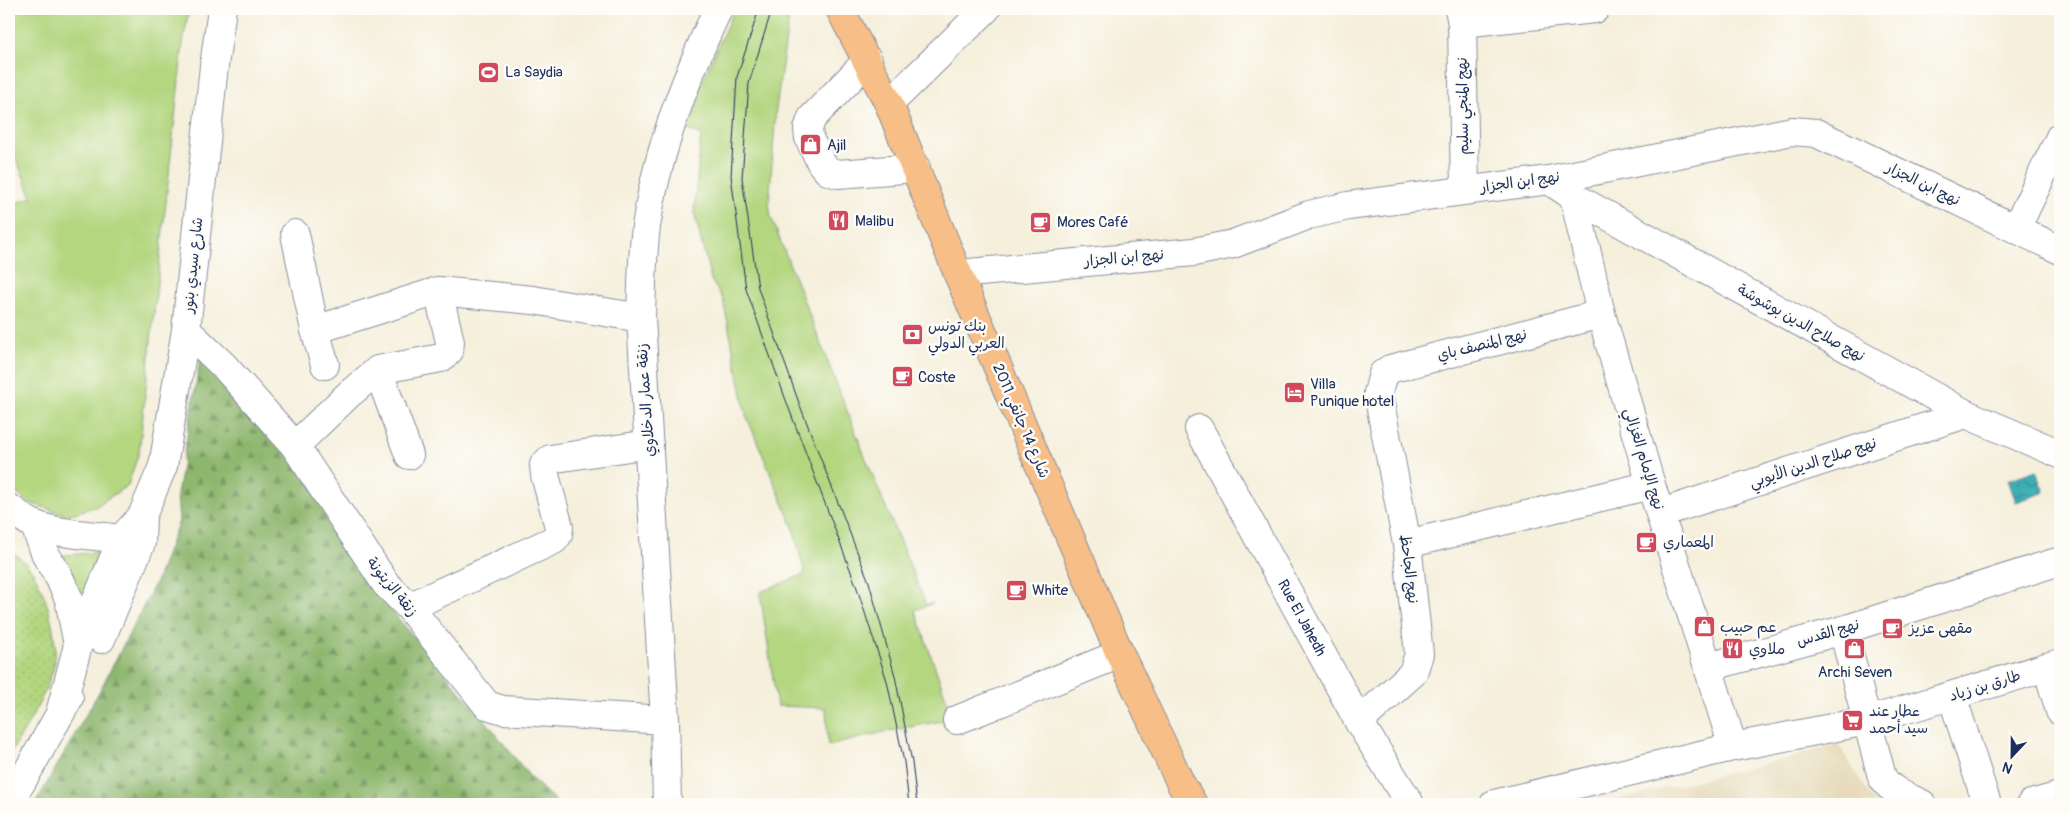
<svg xmlns="http://www.w3.org/2000/svg" width="2069" height="813" viewBox="0 0 2069 813" font-family="Pangolin,'Playpen Sans Arabic',sans-serif">
<defs>
<pattern id="forest-firs" width="22" height="20" patternUnits="userSpaceOnUse" patternTransform="scale(1.25)"><rect width="22" height="20" fill="#8eb76e"/><path d="M5 1l3.5 6h-7zM16 11l3.5 6h-7z" fill="#73955e"/></pattern>
<pattern id="park-dots" width="8" height="8" patternUnits="userSpaceOnUse" patternTransform="scale(1.25)"><rect width="8" height="8" fill="#b3d67f"/><path d="M2 2h.1M6 6h.1" fill="none" stroke="#99b870" stroke-width="1.8" stroke-linecap="round"/></pattern>
<pattern id="water-waves" width="16" height="10" patternUnits="userSpaceOnUse" patternTransform="scale(1.25)"><rect width="16" height="10" fill="#3daeb4"/><path d="M0 5q4-4 8 0t8 0" fill="none" stroke="#328e96"/></pattern>
</defs>
<rect width="100%" height="100%" fill="#fdfcf7"/>
<filter id="ink" filterUnits="userSpaceOnUse"><feTurbulence type="fractalNoise" baseFrequency=".02" numOctaves="2"/><feDisplacementMap in="SourceGraphic" scale="10" xChannelSelector="R" yChannelSelector="G"/><feConvolveMatrix kernelMatrix="1 2 1 2 8 2 1 2 1" color-interpolation-filters="sRGB"/></filter>
<filter id="wash" filterUnits="userSpaceOnUse"><feTurbulence type="fractalNoise" baseFrequency=".0096" numOctaves="4" result="noise"/><feDisplacementMap in="SourceGraphic" scale="20" xChannelSelector="R" yChannelSelector="G"/><feGaussianBlur stdDeviation="1.12" result="paint"/><feColorMatrix in="noise" values="0 0 0 0 0 0 0 0 0 0 0 0 0 0 0 0 0 1.4 0 .05"/><feComposite in="paint" operator="in"/></filter>
<g filter="url(#wash)">
<rect width="100%" height="100%" fill="#f5efdb"/>
<!-- built -->
<path fill="#e6daba" d="M1838 744 1872 799 1879 804H1600L1769 763Z"/>
<!-- grass -->
<g fill="#b3d67f" stroke="#67826e">
<path d="M9 9H189L183 43 139 452 128 485 95 507 67 515 30 503 9 488V206L32 197 9 142Z"/>
<path d="M734 9H790L776 109 769 204 771 217 866 459 926 605 934 603 915 610 948 704 942 721 884 732 828 746 826 708 777 706 760 592 805 574 793 527 746 415 723 299 711 280 694 212 701 134 682 128Z"/>
<path d="M107 551 80 620 58 556Z"/>
</g>
<!-- forest -->
<path fill="url(#forest-firs)" stroke="#547366" d="M201 355 289 450 375 591 485 720 531 778 559 804H35L99 692 156 582 179 521 177 495Z"/>
<!-- park -->
<path fill="url(#park-dots)" stroke="#67826e" d="M9 549C15 555 24 560 29 567 46 588 61 644 53 670 43 701 25 729 9 756Z"/>
<!-- water -->
<path fill="url(#water-waves)" stroke="#2c6e89" d="M2036 470 2045 492 2016 502 2008 480Z"/>
</g>
<g filter="url(#ink)">
<g fill="none" stroke-linecap="round" stroke-linejoin="round">
<defs>
<g id="minor">
<path d="M1459 9 1462 23 1465 190"/>
<path d="M1462 23 1595 9"/>
<path d="M868 60 812 118 808 129 809 138 821 163 828 171 838 174 916 168"/>
<path d="M889 104 986 9"/>
<path d="M1549 180 1574 197 1966 414 2060 454"/>
<path d="M1574 197 1601 314 1651 485 1733 747"/>
<path d="M2016 229 2060 137"/>
<path d="M295 234 315 330 325 365"/>
<path d="M958 274 1194 252 1233 244 1309 215 1348 206 1549 180 1792 131 1816 133 2060 250"/>
<path d="M186 330 225 367 295 446 386 584 409 607 487 705 503 710 665 720"/>
<path d="M315 330 438 291 533 300 641 318"/>
<path d="M378 370 409 455"/>
<path id="s1" d="M1199 429 1359 722 1410 804"/>
<path d="M295 446 348 395 378 370 441 358 449 351 450 342 438 291"/>
<path d="M9 508C17 513 26 521 35 525 69 537 106 534 140 543"/>
<path d="M1661 513 1966 414"/>
<path d="M34 524 47 557 58 575 69 599 78 645"/>
<path d="M1407 544 1651 485"/>
<path d="M409 607 554 540 558 535 559 527 545 475 544 465 550 459 649 444"/>
<path d="M1843 630 1882 777C1890 791 1908 797 1922 804"/>
<path d="M101 639 141 543 142 516"/>
<path d="M1709 667 1843 630 2060 561"/>
<path d="M2047 667 2060 711"/>
<path d="M1952 696 1987 804"/>
<path d="M60 713 78 645 122 538 142 516 163 466 186 330 214 66 222 9"/>
<path d="M957 720 1120 654"/>
<path d="M1359 722 1413 673 1419 654 1407 544 1378 393 1383 374 1390 369 1601 314"/>
<path d="M9 801 21 783 69 698"/>
<path d="M667 804 665 720 641 318C642 288 642 257 646 227 657 151 686 77 718 9"/>
<path d="M1494 804 1733 747 1867 721 2060 663"/>
<path d="M2031 804 2060 796"/>
</g>
<path id="major" d="M840 9 889 104 958 274 1120 654 1181 784 1193 804"/>
</defs>
<!-- minor casing -->
<use href="#minor" stroke="#888f9c" stroke-width="30"/>
<!-- major casing -->
<use href="#major" stroke="#888f9c" stroke-width="30"/>
<!-- minor -->
<use href="#minor" stroke="#fff" stroke-width="28"/>
<!-- major -->
<use href="#major" stroke="#f7be87" stroke-width="28"/>
<!-- tram -->
<g stroke="#1b2f5e" stroke-width="1">
<path d="M759 9 737 77 731 176 746 289 788 406 856 585 887 681 904 762 909 804"/>
<path d="M772 9 749 83 742 178 758 288 799 403 869 582 895 676 912 762 917 804"/>
</g>
</g>
</g>
<!-- icons -->
<defs>
<symbol id="stadium-square" viewBox="-11 -11 22 22"><rect x="-9" y="-9" width="18" height="18" rx="4" fill="#d1495b" stroke="#fdfcf7"/><path d="M0-5a6.5 5 0 1 0 0 10a6.5 5 0 1 0 0-10ZM-3.5-1.8h7v3.6h-7Z" fill="#fff"/></symbol>
<symbol id="shop-square" viewBox="-11 -11 22 22"><rect x="-9" y="-9" width="18" height="18" rx="4" fill="#d1495b" stroke="#fdfcf7"/><path d="M-5-2.5h2.3a2.7 3.5 0 0 1 5.4 0H5L5.5 6h-11ZM-1.5-2.5h3a1.5 2.3 0 0 0-3 0Z" fill="#fff"/></symbol>
<symbol id="restaurant-square" viewBox="-11 -11 22 22"><rect x="-9" y="-9" width="18" height="18" rx="4" fill="#d1495b" stroke="#fdfcf7"/><path d="M-5-6h1v4h1v-4h1v4h1v-4h1v5L-1.5 .5V6h-2V.5L-5-1ZM5-6V6H3V1.5H1.5Q1.5-4 5-6Z" fill="#fff"/></symbol>
<symbol id="cafe-square" viewBox="-11 -11 22 22"><rect x="-9" y="-9" width="18" height="18" rx="4" fill="#d1495b" stroke="#fdfcf7"/><path d="M-5.5-4.5H6V0H3Q3 3.5 0 3.5H-2.5Q-5.5 3.5-5.5 0ZM3-3.2v2h1.7v-2ZM-6 4.5H4V6H-6Z" fill="#fff"/></symbol>
<symbol id="bank-square" viewBox="-11 -11 22 22"><rect x="-9" y="-9" width="18" height="18" rx="4" fill="#d1495b" stroke="#fdfcf7"/><path d="M-6-4H6V4H-6ZM0-2.3a2.3 2.3 0 1 0 0 4.6a2.3 2.3 0 1 0 0-4.6Z" fill="#fff"/></symbol>
<symbol id="hotel-square" viewBox="-11 -11 22 22"><rect x="-9" y="-9" width="18" height="18" rx="4" fill="#d1495b" stroke="#fdfcf7"/><path d="M-6-4.5h1.5V1H6V5H4.5V3h-9V5H-6ZM-4 0a1.8 1.8 0 1 1 3.6 0ZM.5 0V-2.5h3Q6-2.5 6 0Z" fill="#fff"/></symbol>
<symbol id="supermarket-square" viewBox="-11 -11 22 22"><rect x="-9" y="-9" width="18" height="18" rx="4" fill="#d1495b" stroke="#fdfcf7"/><path d="M-6-5.5h2.5l.6 2H6L4.5 2H-2.5L-4.4-4H-6ZM-1.5 3.2a1.3 1.3 0 1 0 .1 0ZM3 3.2a1.3 1.3 0 1 0 .1 0Z" fill="#fff"/></symbol>
</defs>
<g fill-rule="evenodd">
<use href="#stadium-square" x="476" y="60" width="25" height="25"/>
<use href="#shop-square" x="798" y="132" width="25" height="25"/>
<use href="#restaurant-square" x="826" y="208" width="25" height="25"/>
<use href="#cafe-square" x="1028" y="210" width="25" height="25"/>
<use href="#bank-square" x="900" y="322" width="25" height="25"/>
<use href="#cafe-square" x="890" y="364" width="25" height="25"/>
<use href="#hotel-square" x="1282" y="380" width="25" height="25"/>
<use href="#cafe-square" x="1634" y="530" width="25" height="25"/>
<use href="#cafe-square" x="1004" y="578" width="25" height="25"/>
<use href="#shop-square" x="1692" y="614" width="25" height="25"/>
<use href="#cafe-square" x="1880" y="616" width="25" height="25"/>
<use href="#restaurant-square" x="1720" y="636" width="25" height="25"/>
<use href="#shop-square" x="1842" y="636" width="25" height="25"/>
<use href="#supermarket-square" x="1840" y="708" width="25" height="25"/>
</g>
<g text-anchor="middle" dominant-baseline="central" stroke-width="5" stroke-linejoin="round" paint-order="stroke">
<!-- poi labels -->
<g font-size="15" fill="#1b2f5e" stroke="#fdfcf7" text-anchor="start">
<text x="505" y="72">La Saydia</text>
<text x="827" y="145">Ajil</text>
<text x="855" y="221">Malibu</text>
<text x="1057" y="222">Mores Café</text>
<text x="928" y="326">بنك تونس<tspan x="928" dy="17">العربي الدولي</tspan></text>
<text x="918" y="377">Coste</text>
<text x="1310" y="384">Villa<tspan x="1310" dy="17">Punique hotel</tspan></text>
<text x="1663" y="542">المعماري</text>
<text x="1032" y="590">White</text>
<text x="1720" y="627">عم حبيب</text>
<text x="1909" y="628">مقهى عزيز</text>
<text x="1749" y="649">ملاوي</text>
<text x="1855" y="672" text-anchor="middle">Archi Seven</text>
<text x="1869" y="711">عطار عند<tspan x="1869" dy="17">سيد أحمد</tspan></text>
</g>
<!-- street labels -->
<g font-size="15" fill="#1b2f5e" stroke="#fdfcf7">
<text transform="translate(1463 106) rotate(-91)">نهج المنجي سليم</text>
<text transform="translate(1520 182) rotate(-8)">نهج ابن الجزار</text>
<text transform="translate(1923 184) rotate(26)">نهج ابن الجزار</text>
<text transform="translate(1124 258) rotate(-5)">نهج ابن الجزار</text>
<text transform="translate(193 265) rotate(-84)">شارع سيدي بنور</text>
<text transform="translate(1801 323) rotate(29)">نهج صلاح الدين بوشوشة</text>
<text transform="translate(1482 345) rotate(-14)">نهج المنصف باي</text>
<text transform="translate(646 400) rotate(-94)">زنقة عمار الدخلاوي</text>
<text transform="translate(1021 421) rotate(67)">شارع 14 جانفي 2011</text>
<text transform="translate(1644 459) rotate(73)">نهج الإمام الغزالي</text>
<text transform="translate(1813 463) rotate(-18)">نهج صلاح الدين الأيوبي</text>
<text transform="translate(1409 569) rotate(83)">نهج الجاحظ</text>
<text transform="translate(392 587) rotate(51)">زنقة الزيتونة</text>
<text stroke="none"><textPath href="#s1" startOffset="215">Rue El Jahedh</textPath></text>
<text transform="translate(1828 633) rotate(-16)">نهج القدس</text>
<text transform="translate(1985 686) rotate(-17)">طارق بن زياد</text>
</g>
</g>
<!-- margin -->
<rect width="2069" height="813" fill="none" stroke="#fdfcf7" stroke-width="30"/>
<!-- north arrow -->
<g transform="translate(2012 756) rotate(202)" stroke="#fdfcf7" stroke-width="4" paint-order="stroke">
<path d="M0-4L9 19L0 12L-9 19Z" fill="#1b2f5e"/>
<text y="-8" font-size="14" font-weight="bold" text-anchor="middle" fill="#1b2f5e">N</text>
</g>
</svg>
